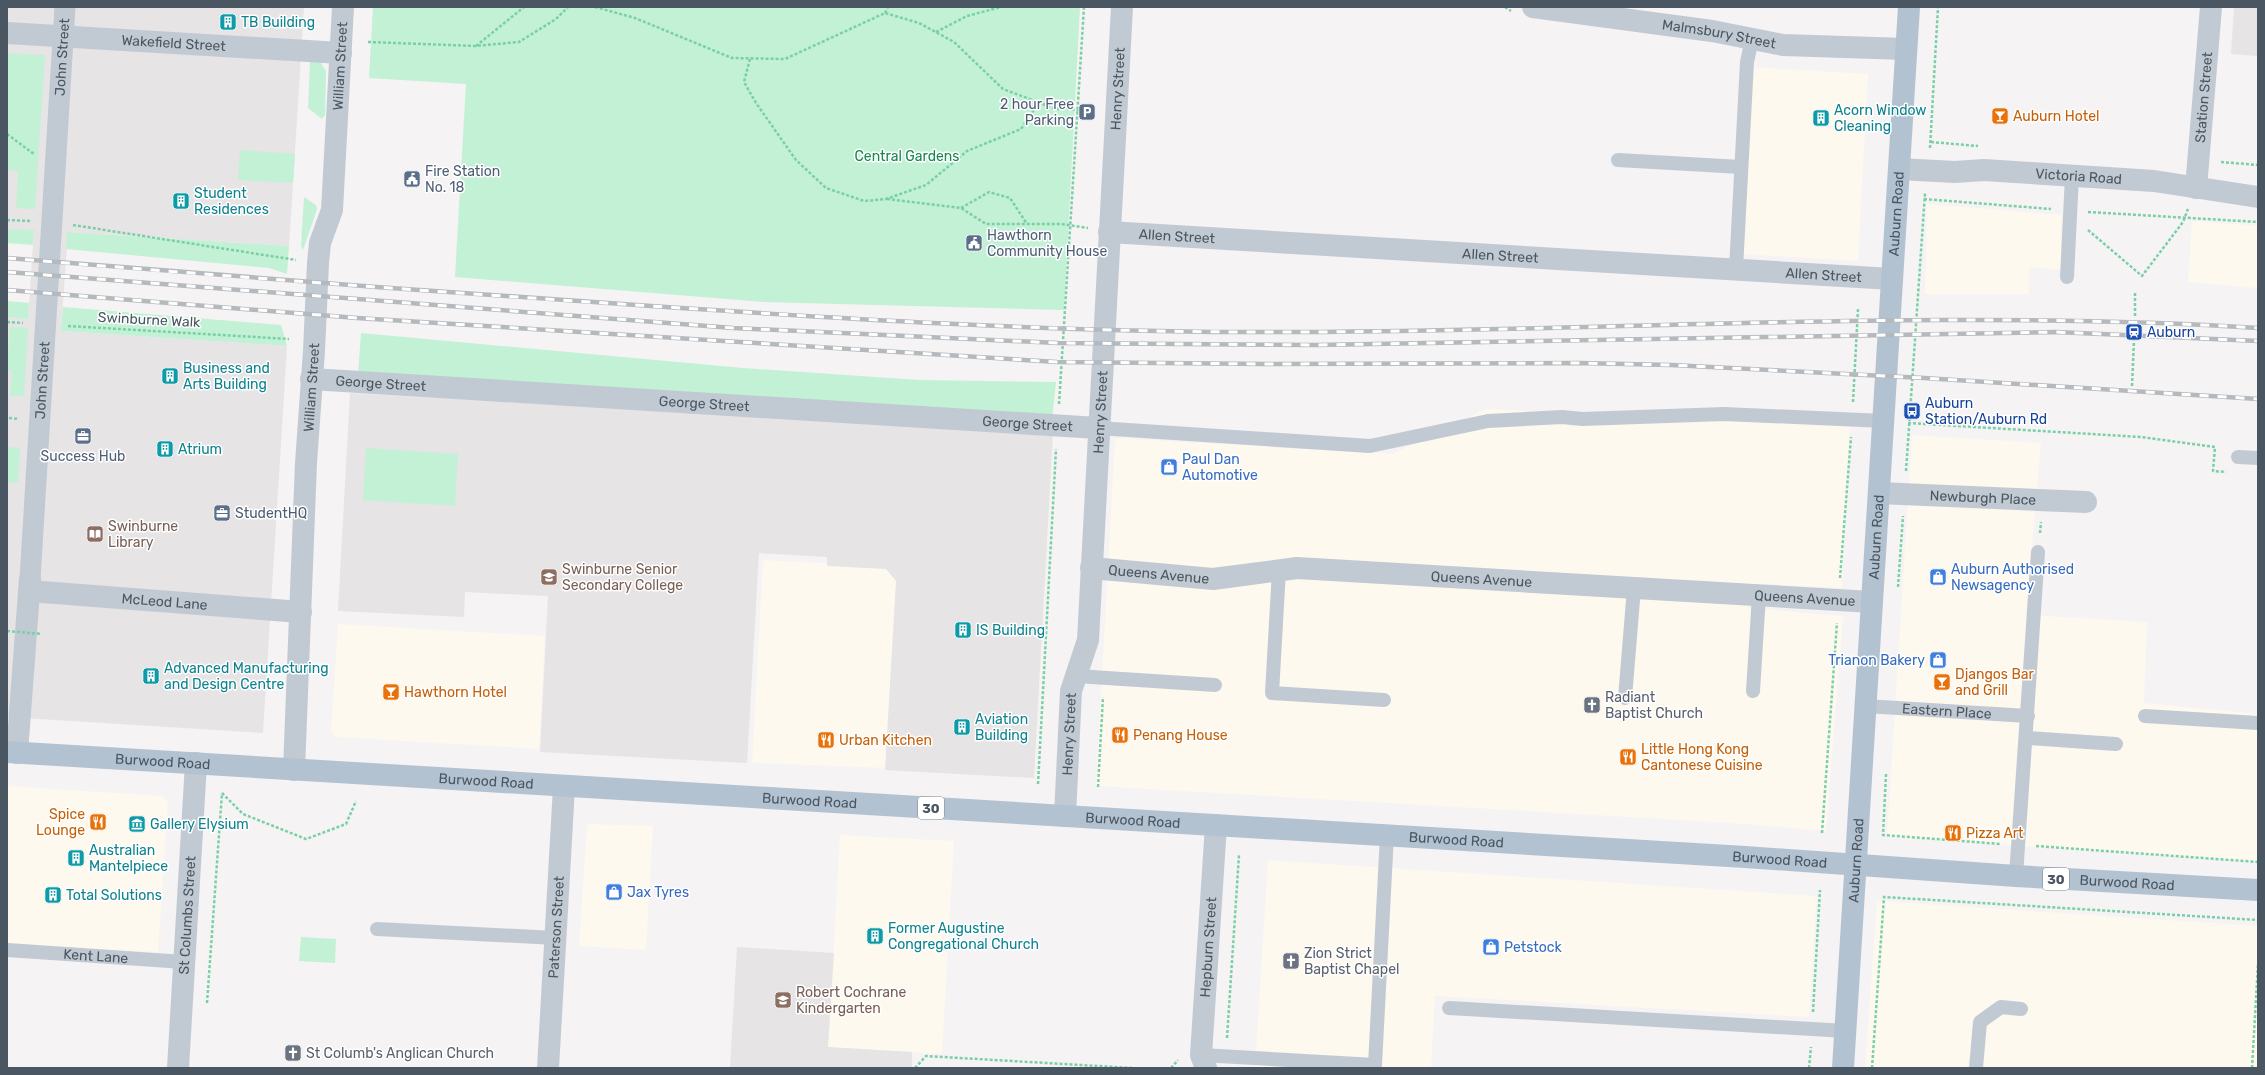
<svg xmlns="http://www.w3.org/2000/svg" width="2265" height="1075" viewBox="0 0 2265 1075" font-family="Rubik,sans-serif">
<rect width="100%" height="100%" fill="#f5f3f3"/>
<!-- commercial -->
<g fill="#fdf9ef">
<path d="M1752 67 1868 74 1858 261 1741 254Z"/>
<path d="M1927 204 2061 215V270L2029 267V294H1925Z"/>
<path d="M2192 221 2258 226V288L2188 282Z"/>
<path d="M1486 409 1850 423 1842 588 1764 584 1748 608 1843 616 1826 831 1731 823 1096 786 1115 438 1392 454Z"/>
<path d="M1912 435 2041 443 2026 615 2147 622 2144 703 2258 714V862L1887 837Z"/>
<path d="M763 560 897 567 886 768 752 763Z"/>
<path d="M338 624 545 636 539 749 336 737 331 731Z"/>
<path d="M7 786 163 796 168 802 158 952 7 943Z"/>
<path d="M587 824 653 826 646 950 579 946Z"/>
<path d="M840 835 954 841 942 1054 828 1047Z"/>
<path d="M1268 860 1817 896 1809 1017 1435 996 1431 1068H1255Z"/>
<path d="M1877 901 2258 926V1068H1865Z"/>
</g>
<!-- education -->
<g fill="#e6e4e5">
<path d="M7 7H304L289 246 68 232 61 331 287 346 263 733 7 717V317L28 319 34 231 7 229Z"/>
<path d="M2234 7H2258V56L2231 54Z"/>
<path d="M350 393 1053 433 1034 778 885 770 896 581 886 569 827 566V557L759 553 747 763 540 752 548 596 465 592 464 617 338 611Z"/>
<path d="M737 947 834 953 828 1047 912 1052V1068H730Z"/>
</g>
<!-- green -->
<g fill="#c3f1d5">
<path d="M373 7H1080L1064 310 764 302 455 277 466 84 369 78Z"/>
<path d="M7 53 45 55 35 209 16 208 18 171 7 170Z"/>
<path d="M310 62H320L326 71 325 115 322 119 308 108Z"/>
<path d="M240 150 295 154 293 183 238 180Z"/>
<path d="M304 197 316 205 317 209 303 250 301 246Z"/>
<path d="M7 229 34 230 33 245 7 243Z"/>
<path d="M67 232 289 246 287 274 269 268 66 249Z"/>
<path d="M7 301 29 303 28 319 7 317Z"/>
<path d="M63 307 281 325 287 346 61 331Z"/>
<path d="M10 327 28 328 24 396H10L12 371H7Z"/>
<path d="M361 333 743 368 919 380 1056 382 1052 420 358 375Z"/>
<path d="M7 447 20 448 18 482 7 483Z"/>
<path d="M366 448 458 454 455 506 363 500Z"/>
<path d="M301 937 336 939 335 963 299 961Z"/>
</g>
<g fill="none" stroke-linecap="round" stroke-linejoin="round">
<!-- path -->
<g stroke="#7ad0a6" stroke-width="2.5" stroke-dasharray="3 2" stroke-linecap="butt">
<path d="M595 7 635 18 732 58 785 59 885 13 919 23 954 42 1003 89 1056 109H1071L1094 114"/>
<path d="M1505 7 1511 11"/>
<path d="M885 13 888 7"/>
<path d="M936 32 967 16 1001 7"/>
<path d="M368 42 475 46 519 42 556 19 568 7"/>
<path d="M476 46 524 7"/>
<path d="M750 59 744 82 756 103 796 160 826 188 864 201 886 199 926 185 967 151 1021 129 1039 102"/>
<path d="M7 134 34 154"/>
<path d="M1931 142 1978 146"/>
<path d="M1930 148 1938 7"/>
<path d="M2221 162 2258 165"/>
<path d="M887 199 961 208 986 224H1061L1088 228"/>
<path d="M1924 199 2051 209"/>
<path d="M961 208 989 192 1010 198 1027 224"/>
<path d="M2088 212 2258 222"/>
<path d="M7 220 30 221"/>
<path d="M73 225 296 260"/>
<path d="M2088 230 2142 276 2183 222 2188 209"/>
<path d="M2135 316V293"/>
<path d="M7 322 23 323"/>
<path d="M68 326 289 339"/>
<path d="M2132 386 2134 340"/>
<path d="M1853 402 1858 309"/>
<path d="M1059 404 1084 7"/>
<path d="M9 418 19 419"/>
<path d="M1908 423 2141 437 2215 447 2213 471 2226 472"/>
<path d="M1906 471 1925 193"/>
<path d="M2040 533 2041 522"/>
<path d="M1840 578 1851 437"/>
<path d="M1898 587 1903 516"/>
<path d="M1886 774 1883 835 2001 844"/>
<path d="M1038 784 1056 449"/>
<path d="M1098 787 1103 697"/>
<path d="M222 793 243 814 306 839 346 824 356 801"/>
<path d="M1822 833 1837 623"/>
<path d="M2036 846 2258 862"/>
<path d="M207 1003 222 793"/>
<path d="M1813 1012 1820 890"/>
<path d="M1227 1038 1239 855"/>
<path d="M915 1068 926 1056 1132 1068"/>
<path d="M1171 1068 1178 1060"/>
<path d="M1809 1068 1811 1047"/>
<path d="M1872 1068 1884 897 2258 920"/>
<path d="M2252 1068 2258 964"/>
</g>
<!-- service -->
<g stroke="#c1cad2" stroke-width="14">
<path d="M1618 160 1741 167"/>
<path d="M1736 269 1747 62 1752 39"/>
<path d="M2067 277 2072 176"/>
<path d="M1098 428 1370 446 1488 421 1562 417 1582 419 1724 414 1884 421"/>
<path d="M2238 457 2258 458"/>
<path d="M1279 570 1272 693 1384 700"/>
<path d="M1076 676 1215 685"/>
<path d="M1753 691 1759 595"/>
<path d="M1625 698 1634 588"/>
<path id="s1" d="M1865 706 2028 716"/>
<path d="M2145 716 2258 723"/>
<path d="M2027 738 2116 744"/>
<path d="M2016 876 2038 552"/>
<path d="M377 929 556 938"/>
<path id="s2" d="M7 950 184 962"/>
<path d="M1449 1008 1846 1031"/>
<path d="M1201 1055 1375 1065 1387 835"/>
<path d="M1976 1068 1980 1022 2001 1007 2021 1009"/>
</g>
<!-- pedestrian -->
<path stroke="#c1cad2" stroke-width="21" id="s3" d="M30 579 65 7"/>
<!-- minor -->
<g stroke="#c1cad2" stroke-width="22">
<path id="s4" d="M1533 7 1712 31 1783 45 1906 49"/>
<path id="s5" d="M7 33 341 53"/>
<path id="s6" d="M2196 188 2211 7"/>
<path id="s7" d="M1109 232 1892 279"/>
<path id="s8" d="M311 379 1098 428"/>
<path id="s9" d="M1879 493 2086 502"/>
<path id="s10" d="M1091 568 1213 579 1297 568 1872 602"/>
<path id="s11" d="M29 591 301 612"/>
<path d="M17 753 30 579"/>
<path id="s12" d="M1065 816 1071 691 1088 640 1122 7"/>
<path id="s13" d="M178 1068 196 763"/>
<path id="s14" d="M548 1068 564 787"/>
<path id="s15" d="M1206 1068 1201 1055 1216 825"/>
</g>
<!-- tertiary -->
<g stroke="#c1cad2" stroke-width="22">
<path id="s16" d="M1899 169 1955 172 1984 170 2154 181 2258 197"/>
<path id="s17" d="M294 770 306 463 314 351 318 263 320 243 332 210 343 7"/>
</g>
<!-- primary -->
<g stroke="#b3c2d1" stroke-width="22">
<path id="s18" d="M7 752 1745 857 2016 876 2258 890"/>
<path id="s19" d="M1843 1068 1909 7"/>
</g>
<defs>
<g id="rail">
<path d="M7 258C222 276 436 292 651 306 847 319 1043 331 1239 332 1579 334 1919 307 2258 328"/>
<path d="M7 272 733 328 1058 343 1317 345 2056 332 2258 341"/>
<path d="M7 290 357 318 1057 362 1264 364 1579 363 1671 365 1924 378 2258 399"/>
</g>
</defs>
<!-- rail casing -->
<use href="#rail" stroke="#b5b8bd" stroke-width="4.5"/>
<!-- rail -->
<use href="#rail" stroke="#fff" stroke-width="3" stroke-dasharray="9" stroke-linecap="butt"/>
<!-- path-bridge -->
<path stroke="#7ad0a6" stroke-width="2.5" stroke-dasharray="3 2" stroke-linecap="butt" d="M7 631 42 634"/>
</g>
<!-- icons -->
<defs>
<symbol id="building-square" viewBox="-11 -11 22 22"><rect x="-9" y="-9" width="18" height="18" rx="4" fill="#0f9aa8" stroke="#fff"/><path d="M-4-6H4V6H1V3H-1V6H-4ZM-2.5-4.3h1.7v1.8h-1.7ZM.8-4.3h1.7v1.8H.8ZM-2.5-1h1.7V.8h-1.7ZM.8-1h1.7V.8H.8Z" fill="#fff"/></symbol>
<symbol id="parking-square" viewBox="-11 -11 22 22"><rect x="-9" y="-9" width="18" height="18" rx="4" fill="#5c6f8a" stroke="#fff"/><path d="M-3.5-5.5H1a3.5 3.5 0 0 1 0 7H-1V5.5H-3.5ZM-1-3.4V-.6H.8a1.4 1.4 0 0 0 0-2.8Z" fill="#fff"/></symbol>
<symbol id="bar-square" viewBox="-11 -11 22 22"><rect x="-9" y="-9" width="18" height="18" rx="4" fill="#e8710a" stroke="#fff"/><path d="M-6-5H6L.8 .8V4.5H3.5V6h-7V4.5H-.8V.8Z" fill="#fff"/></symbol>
<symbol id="civic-square" viewBox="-11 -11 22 22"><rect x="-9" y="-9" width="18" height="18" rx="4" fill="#5c6f8a" stroke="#fff"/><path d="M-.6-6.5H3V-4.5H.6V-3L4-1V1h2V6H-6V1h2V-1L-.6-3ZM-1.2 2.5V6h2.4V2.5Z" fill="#fff"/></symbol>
<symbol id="station-square" viewBox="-11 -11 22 22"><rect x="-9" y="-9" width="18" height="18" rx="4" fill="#1a4fb4" stroke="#fff"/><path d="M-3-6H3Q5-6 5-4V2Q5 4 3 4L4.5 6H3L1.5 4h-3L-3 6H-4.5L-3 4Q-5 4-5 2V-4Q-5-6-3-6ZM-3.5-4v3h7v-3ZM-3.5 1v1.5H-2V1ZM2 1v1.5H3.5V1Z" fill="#fff"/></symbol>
<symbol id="bus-square" viewBox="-11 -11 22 22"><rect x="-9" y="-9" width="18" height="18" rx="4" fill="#1a4fb4" stroke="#fff"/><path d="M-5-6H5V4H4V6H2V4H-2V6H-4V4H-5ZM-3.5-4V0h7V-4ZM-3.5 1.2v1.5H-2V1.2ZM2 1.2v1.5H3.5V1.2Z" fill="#fff"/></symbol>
<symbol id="office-square" viewBox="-11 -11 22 22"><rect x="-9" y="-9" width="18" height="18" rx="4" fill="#5c6f8a" stroke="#fff"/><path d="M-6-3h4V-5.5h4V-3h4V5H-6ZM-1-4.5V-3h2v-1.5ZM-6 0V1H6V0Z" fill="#fff"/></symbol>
<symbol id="shop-square" viewBox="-11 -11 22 22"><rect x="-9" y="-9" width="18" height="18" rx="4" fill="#3f7fe0" stroke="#fff"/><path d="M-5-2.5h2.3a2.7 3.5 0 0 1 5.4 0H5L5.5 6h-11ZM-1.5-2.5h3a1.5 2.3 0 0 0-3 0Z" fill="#fff"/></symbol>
<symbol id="library-square" viewBox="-11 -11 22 22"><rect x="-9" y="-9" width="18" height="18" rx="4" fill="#8d6e63" stroke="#fff"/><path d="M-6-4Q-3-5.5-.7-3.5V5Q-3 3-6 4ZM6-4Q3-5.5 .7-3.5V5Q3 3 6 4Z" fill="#fff"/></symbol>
<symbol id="school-square" viewBox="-11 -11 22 22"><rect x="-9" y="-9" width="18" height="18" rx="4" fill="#8d6e63" stroke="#fff"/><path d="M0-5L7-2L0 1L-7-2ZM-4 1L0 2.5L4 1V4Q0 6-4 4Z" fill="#fff"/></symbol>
<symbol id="church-square" viewBox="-11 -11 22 22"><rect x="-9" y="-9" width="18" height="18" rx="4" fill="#6b7280" stroke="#fff"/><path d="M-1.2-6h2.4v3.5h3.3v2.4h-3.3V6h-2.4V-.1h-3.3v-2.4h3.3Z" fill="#fff"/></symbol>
<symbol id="restaurant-square" viewBox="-11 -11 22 22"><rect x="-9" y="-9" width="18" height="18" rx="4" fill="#e8710a" stroke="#fff"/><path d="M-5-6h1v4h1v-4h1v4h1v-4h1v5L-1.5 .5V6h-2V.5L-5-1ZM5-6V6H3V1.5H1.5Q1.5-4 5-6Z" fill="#fff"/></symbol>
<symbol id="museum-square" viewBox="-11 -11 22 22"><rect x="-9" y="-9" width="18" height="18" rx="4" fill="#0f9aa8" stroke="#fff"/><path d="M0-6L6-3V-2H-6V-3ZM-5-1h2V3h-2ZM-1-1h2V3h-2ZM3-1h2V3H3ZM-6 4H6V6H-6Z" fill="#fff"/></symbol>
</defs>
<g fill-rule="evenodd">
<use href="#building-square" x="218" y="12" width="20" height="20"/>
<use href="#parking-square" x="1077" y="102" width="20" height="20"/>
<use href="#bar-square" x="1990" y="106" width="20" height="20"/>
<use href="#building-square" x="1811" y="108" width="20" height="20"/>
<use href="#civic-square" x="402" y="169" width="20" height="20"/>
<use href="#building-square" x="171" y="191" width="20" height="20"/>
<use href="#civic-square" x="964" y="233" width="20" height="20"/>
<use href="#station-square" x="2124" y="322" width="20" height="20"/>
<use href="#building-square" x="160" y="366" width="20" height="20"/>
<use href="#bus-square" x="1902" y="401" width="20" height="20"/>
<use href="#office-square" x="73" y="426" width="20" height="20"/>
<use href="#building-square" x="155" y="439" width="20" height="20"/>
<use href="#shop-square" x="1159" y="457" width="20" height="20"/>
<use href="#office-square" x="212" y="503" width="20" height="20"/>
<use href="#library-square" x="85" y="524" width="20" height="20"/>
<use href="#school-square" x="539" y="567" width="20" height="20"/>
<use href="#shop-square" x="1928" y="567" width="20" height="20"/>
<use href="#building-square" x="953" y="620" width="20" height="20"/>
<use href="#shop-square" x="1928" y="650" width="20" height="20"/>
<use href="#building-square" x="141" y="666" width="20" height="20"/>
<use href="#bar-square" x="1932" y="672" width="20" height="20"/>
<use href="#bar-square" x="381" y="682" width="20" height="20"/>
<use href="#church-square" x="1582" y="695" width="20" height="20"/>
<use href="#building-square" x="952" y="717" width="20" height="20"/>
<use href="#restaurant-square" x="1110" y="725" width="20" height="20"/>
<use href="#restaurant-square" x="816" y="730" width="20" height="20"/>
<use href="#restaurant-square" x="1618" y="747" width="20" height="20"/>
<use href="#restaurant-square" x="88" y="812" width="20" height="20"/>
<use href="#museum-square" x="127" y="814" width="20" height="20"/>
<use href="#restaurant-square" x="1943" y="823" width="20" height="20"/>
<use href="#building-square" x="66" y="848" width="20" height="20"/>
<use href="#shop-square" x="604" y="882" width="20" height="20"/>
<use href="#building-square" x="43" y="885" width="20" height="20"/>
<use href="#building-square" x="865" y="926" width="20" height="20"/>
<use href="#shop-square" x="1481" y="937" width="20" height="20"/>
<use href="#church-square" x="1281" y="951" width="20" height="20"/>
<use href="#school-square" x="773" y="990" width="20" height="20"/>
<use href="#church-square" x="283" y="1043" width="20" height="20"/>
</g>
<g text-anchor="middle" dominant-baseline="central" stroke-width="3" stroke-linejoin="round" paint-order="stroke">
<!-- shield labels -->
<g fill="#fff" stroke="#808990" stroke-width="1">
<rect x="918" y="797" width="26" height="22" rx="3"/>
<rect x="2043" y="868" width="26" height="22" rx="3"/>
</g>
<g font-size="13" font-weight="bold" fill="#4a5661">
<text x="931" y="808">30</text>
<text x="2056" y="879">30</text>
</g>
<!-- culture labels -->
<g font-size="14" fill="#0d838f" stroke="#fff" text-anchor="start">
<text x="241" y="22">TB Building</text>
<text x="1834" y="110">Acorn Window<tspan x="1834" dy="16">Cleaning</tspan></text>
<text x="194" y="193">Student<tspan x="194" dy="16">Residences</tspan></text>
<text x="183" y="368">Business and<tspan x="183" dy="16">Arts Building</tspan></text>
<text x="178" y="449">Atrium</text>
<text x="976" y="630">IS Building</text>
<text x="164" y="668">Advanced Manufacturing<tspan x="164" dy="16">and Design Centre</tspan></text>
<text x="975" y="719">Aviation<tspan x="975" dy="16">Building</tspan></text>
<text x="150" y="824">Gallery Elysium</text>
<text x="89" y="850">Australian<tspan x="89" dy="16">Mantelpiece</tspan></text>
<text x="66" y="895">Total Solutions</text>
<text x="888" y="928">Former Augustine<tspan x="888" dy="16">Congregational Church</tspan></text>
</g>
<!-- street labels -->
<g font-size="14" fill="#4a5661" stroke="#fff">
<text stroke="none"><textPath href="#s4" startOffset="188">Malmsbury Street</textPath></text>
<text stroke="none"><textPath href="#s5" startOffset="167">Wakefield Street</textPath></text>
<text stroke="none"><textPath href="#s3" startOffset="523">John Street</textPath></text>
<text stroke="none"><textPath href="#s17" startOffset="707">William Street</textPath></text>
<text stroke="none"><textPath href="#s12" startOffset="731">Henry Street</textPath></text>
<text stroke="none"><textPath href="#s6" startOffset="91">Station Street</textPath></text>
<text stroke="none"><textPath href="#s16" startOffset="180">Victoria Road</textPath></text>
<text stroke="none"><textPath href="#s19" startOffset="856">Auburn Road</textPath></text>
<text stroke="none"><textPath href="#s7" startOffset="68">Allen Street</textPath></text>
<text stroke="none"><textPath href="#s7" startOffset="392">Allen Street</textPath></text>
<text stroke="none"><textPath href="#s7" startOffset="716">Allen Street</textPath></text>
<text transform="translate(149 320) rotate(3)">Swinburne Walk</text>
<text stroke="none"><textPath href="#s3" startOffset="199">John Street</textPath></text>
<text stroke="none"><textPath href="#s8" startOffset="70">George Street</textPath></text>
<text stroke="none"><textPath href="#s17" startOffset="383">William Street</textPath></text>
<text stroke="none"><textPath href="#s8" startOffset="394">George Street</textPath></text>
<text stroke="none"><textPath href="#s12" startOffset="407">Henry Street</textPath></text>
<text stroke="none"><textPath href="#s8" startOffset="718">George Street</textPath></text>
<text stroke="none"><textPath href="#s9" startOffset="104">Newburgh Place</textPath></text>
<text stroke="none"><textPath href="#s19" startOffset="532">Auburn Road</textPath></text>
<text stroke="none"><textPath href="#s10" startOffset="68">Queens Avenue</textPath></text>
<text stroke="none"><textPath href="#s10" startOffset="392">Queens Avenue</textPath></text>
<text stroke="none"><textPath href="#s10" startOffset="716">Queens Avenue</textPath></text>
<text stroke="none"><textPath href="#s11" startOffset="136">McLeod Lane</textPath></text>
<text stroke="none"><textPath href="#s1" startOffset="82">Eastern Place</textPath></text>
<text stroke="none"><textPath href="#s12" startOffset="82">Henry Street</textPath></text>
<text stroke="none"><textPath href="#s18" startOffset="156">Burwood Road</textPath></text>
<text stroke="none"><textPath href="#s18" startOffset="480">Burwood Road</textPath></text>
<text stroke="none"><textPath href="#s18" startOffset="804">Burwood Road</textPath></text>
<text stroke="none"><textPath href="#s18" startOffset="1128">Burwood Road</textPath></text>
<text stroke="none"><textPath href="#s18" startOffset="1452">Burwood Road</textPath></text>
<text stroke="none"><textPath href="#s18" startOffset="1776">Burwood Road</textPath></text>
<text stroke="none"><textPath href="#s19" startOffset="208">Auburn Road</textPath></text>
<text stroke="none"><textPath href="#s18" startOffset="2124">Burwood Road</textPath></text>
<text stroke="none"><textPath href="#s13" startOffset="153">St Columbs Street</textPath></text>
<text stroke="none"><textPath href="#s14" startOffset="141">Paterson Street</textPath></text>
<text stroke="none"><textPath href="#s15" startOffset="122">Hepburn Street</textPath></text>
<text stroke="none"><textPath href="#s2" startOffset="89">Kent Lane</textPath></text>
</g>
<!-- service labels -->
<g font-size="14" fill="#4e5e75" stroke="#fff" text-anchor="start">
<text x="1074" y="104" text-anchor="end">2 hour Free<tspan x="1074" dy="16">Parking</tspan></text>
<text x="425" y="171">Fire Station<tspan x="425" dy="16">No. 18</tspan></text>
<text x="987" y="235">Hawthorn<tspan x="987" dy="16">Community House</tspan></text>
<text x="83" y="456" text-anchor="middle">Success Hub</text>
<text x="235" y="513">StudentHQ</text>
</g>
<!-- food labels -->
<g font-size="14" fill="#c56008" stroke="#fff" text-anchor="start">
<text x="2013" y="116">Auburn Hotel</text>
<text x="1955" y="674">Djangos Bar<tspan x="1955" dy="16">and Grill</tspan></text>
<text x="404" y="692">Hawthorn Hotel</text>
<text x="1133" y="735">Penang House</text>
<text x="839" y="740">Urban Kitchen</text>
<text x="1641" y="749">Little Hong Kong<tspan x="1641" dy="16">Cantonese Cuisine</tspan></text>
<text x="85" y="814" text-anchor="end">Spice<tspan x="85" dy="16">Lounge</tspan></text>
<text x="1966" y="833">Pizza Art</text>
</g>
<!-- park labels -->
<g font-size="14" fill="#17864f" stroke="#fff">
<text x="907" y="156">Central Gardens</text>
</g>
<!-- transit labels -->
<g font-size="14" fill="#164399" stroke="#fff" text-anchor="start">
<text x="2147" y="332">Auburn</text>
<text x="1925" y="403">Auburn<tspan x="1925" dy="16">Station/Auburn Rd</tspan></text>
</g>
<!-- shop labels -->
<g font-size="14" fill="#366cbe" stroke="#fff" text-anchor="start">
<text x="1182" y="459">Paul Dan<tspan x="1182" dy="16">Automotive</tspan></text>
<text x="1951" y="569">Auburn Authorised<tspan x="1951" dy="16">Newsagency</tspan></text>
<text x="1925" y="660" text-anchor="end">Trianon Bakery</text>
<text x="627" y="892">Jax Tyres</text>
<text x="1504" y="947">Petstock</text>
</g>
<!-- education labels -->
<g font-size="14" fill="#785e54" stroke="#fff" text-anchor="start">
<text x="108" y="526">Swinburne<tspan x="108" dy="16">Library</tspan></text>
<text x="562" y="569">Swinburne Senior<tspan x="562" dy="16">Secondary College</tspan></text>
<text x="796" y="992">Robert Cochrane<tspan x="796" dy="16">Kindergarten</tspan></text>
</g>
<!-- worship labels -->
<g font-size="14" fill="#5b616d" stroke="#fff" text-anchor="start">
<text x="1605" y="697">Radiant<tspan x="1605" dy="16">Baptist Church</tspan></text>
<text x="1304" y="953">Zion Strict<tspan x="1304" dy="16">Baptist Chapel</tspan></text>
<text x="306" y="1053">St Columb's Anglican Church</text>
</g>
</g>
<!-- border -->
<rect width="2265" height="1075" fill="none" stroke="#4a5661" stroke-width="16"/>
</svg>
